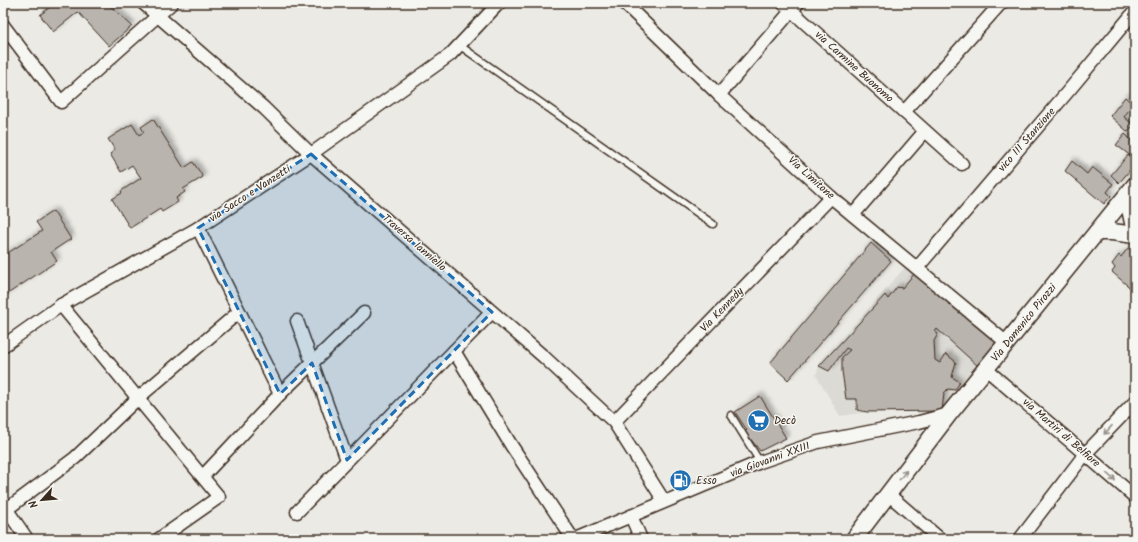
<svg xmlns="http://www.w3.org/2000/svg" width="1138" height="542" viewBox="0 0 1138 542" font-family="Kalam,sans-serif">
<defs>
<filter id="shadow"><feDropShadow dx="3.5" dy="-3.5" stdDeviation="2" flood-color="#0004"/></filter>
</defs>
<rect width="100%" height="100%" fill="#ebeae5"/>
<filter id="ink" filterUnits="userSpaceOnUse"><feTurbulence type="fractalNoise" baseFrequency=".025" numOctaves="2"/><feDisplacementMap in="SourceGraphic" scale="8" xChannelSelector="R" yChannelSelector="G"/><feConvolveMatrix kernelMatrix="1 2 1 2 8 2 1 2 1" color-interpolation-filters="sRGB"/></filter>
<g filter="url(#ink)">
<!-- built -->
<path fill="#dcdad4" d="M906 266 998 343 946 404 942 411 867 412 840 416 816 375 819 366Z"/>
<!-- building -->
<g fill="#bab4ae" stroke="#3b2a1e" filter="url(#shadow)">
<path d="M55 3H107L132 26 109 46 78 12 53 32 40 15Z"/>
<path d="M1125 97 1133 104 1124 117 1135 126V129L1132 127 1128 132 1110 116Z"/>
<path d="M153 119 184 168 193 162 203 177 183 189 185 192 176 198 178 202 162 212 160 209 130 228 112 199 122 193 121 191 141 178 132 165 121 172 110 154 115 150 108 139 132 124 139 135 144 132 141 127Z"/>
<path d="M1125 134 1133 142 1135 138V159L1116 145Z"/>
<path d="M1128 155 1135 161V164L1119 183 1111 175Z"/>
<path d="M1072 161 1087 174 1092 167 1113 184 1107 192 1111 196 1104 204 1065 171Z"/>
<path d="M53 211 71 239 51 252 57 261 3 297V256L42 231 36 222Z"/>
<path d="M871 243 891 261 788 380 770 363Z"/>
<path d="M1128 248 1135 253V292L1112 272 1115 268 1112 264 1119 255 1121 257Z"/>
<path d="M915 273 998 343 978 366 937 329 935 332 938 334 934 341 935 360 940 363 946 354 956 362 952 377 960 382 955 390 948 389 944 393 942 411 867 412 857 410V399H846L842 371V357L850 350 846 348 829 371 819 366 885 295 888 299 897 287 902 288Z"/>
<path d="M760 396 786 438 760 451 745 432 747 430 735 412Z"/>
</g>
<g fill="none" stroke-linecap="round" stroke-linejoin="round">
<defs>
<g id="service">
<path d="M459 45 713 224"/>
<path d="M731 415 760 462"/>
</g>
<g id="minor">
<path d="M143 3 264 108 311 154 544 357 614 422 664 501"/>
<path d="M624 3 719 95 831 197 1007 343"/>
<path d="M783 3 962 164"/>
<path d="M3 25 61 102 172 3"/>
<path d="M719 95 798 3"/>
<path d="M904 112 1001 3"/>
<path d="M853 215 925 131"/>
<path d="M198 228 280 394"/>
<path d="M917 268 1070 89 1135 11"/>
<path d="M61 305 219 497 159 539"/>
<path d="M297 321 347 460"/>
<path d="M3 346 61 305 198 228 311 154 450 55 499 3"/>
<path d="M454 351 511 445 573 539"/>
<path d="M986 369 1135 497"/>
<path d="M614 422 831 197"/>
<path d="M203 476 280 394 364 313"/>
<path d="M888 494 940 539"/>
<path d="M3 504 27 539"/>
<path d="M7 509 75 458 138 398 239 312"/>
<path d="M297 512 492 312"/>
<path d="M631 516 641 539"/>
<path d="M576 539 760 462 818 442 919 422 949 414"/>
<path d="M1020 539 1085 454 1135 402"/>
</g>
<g id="tertiary">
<path d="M1127 195 1135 232"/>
<path d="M1097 232H1112L1135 235"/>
<path d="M854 539 949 414 1135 185"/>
</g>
</defs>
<!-- service casing -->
<use href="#service" stroke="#3b2a1e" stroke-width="9"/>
<!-- minor casing -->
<use href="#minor" stroke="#3b2a1e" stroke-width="15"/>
<!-- tertiary casing -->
<use href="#tertiary" stroke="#3b2a1e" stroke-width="19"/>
<!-- service -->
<use href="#service" stroke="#f6f6f2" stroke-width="6"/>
<!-- minor -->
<use href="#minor" stroke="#f6f6f2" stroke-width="12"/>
<!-- tertiary -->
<use href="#tertiary" stroke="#f6f6f2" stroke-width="16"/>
</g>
<!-- one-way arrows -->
<defs><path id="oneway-shaft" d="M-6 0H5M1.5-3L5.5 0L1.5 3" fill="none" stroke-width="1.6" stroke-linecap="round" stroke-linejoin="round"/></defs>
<g stroke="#989088">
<use href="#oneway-shaft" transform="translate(1108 430) rotate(133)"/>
<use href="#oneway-shaft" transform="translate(903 475) rotate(-52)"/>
<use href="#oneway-shaft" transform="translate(1111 477) rotate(41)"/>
</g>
</g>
<!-- marked area -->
<path fill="#1f6fb2" fill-opacity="0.2" stroke="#1f6fb2" stroke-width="3" stroke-dasharray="8 5" stroke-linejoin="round" d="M311 154 492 312 347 460 312 363 280 394 198 228Z"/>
<!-- icons -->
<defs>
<symbol id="supermarket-disc" viewBox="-11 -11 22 22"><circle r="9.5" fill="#1f6fb2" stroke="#f6f6f2"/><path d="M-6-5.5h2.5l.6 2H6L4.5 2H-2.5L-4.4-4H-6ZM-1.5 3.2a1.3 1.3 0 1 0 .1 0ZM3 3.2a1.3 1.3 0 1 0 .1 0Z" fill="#fff"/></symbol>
<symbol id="fuel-disc" viewBox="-11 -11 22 22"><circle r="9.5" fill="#1f6fb2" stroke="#f6f6f2"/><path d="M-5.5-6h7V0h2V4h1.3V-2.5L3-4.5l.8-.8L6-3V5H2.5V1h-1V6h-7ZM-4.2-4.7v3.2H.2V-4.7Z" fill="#fff"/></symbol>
</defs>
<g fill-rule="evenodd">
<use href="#supermarket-disc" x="746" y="408" width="25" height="25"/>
<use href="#fuel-disc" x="668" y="468" width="25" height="25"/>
</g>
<g text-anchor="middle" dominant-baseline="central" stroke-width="3" stroke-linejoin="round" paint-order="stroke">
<!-- street labels -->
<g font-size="11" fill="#3b2a1e" stroke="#f6f6f2">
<text transform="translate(854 67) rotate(42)">via Carmine Buonomo</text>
<text transform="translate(1027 140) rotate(-49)">vico III Stanzione</text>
<text transform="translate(811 178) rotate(42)">Via Limitone</text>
<text transform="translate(250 194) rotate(-33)">via Sacco e Vanzetti</text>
<text transform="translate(414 243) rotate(41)">Traversa Ianniello</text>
<text transform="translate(722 310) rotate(-46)">Via Kennedy</text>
<text transform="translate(1024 323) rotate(-51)">Via Domenico Pirozzi</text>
<text transform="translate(1061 433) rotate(41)">via Martiri di Belfiore</text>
<text transform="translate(770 460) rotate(-20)">via Giovanni XXIII</text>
</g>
<!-- poi labels -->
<g font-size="11" fill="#3b2a1e" stroke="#f6f6f2" text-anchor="start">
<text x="774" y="421">Decò</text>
<text x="696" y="481">Esso</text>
</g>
</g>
<!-- margin -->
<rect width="1138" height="542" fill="none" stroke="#f6f6f2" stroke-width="16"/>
<rect x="8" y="8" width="1122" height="526" fill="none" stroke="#3b2a1e" stroke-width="1.5" filter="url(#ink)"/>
<!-- north arrow -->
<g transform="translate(42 500) rotate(243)" stroke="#f6f6f2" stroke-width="3" paint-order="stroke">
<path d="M0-3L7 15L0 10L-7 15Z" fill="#3b2a1e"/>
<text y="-6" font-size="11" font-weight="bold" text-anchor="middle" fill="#3b2a1e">N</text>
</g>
</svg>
